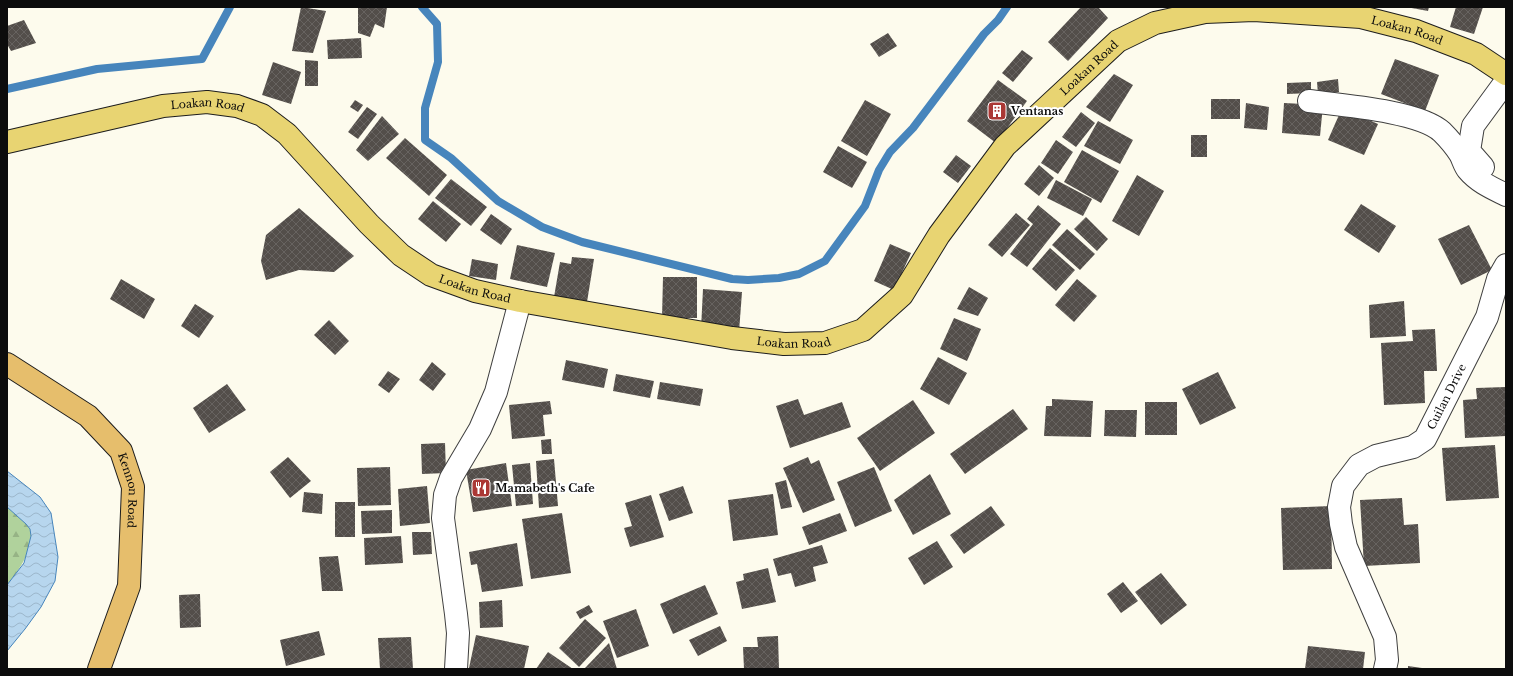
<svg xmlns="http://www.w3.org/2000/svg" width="1513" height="676" viewBox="0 0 1513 676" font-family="'Libre Baskerville',serif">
<defs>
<pattern id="forest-firs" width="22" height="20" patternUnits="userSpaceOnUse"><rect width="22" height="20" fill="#b0d29c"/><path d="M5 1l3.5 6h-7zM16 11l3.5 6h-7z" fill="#96b385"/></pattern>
<pattern id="water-waves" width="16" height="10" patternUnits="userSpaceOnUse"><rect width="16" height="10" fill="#b7d6ee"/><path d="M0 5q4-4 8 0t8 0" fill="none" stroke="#9cb6cb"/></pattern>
<pattern id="building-cross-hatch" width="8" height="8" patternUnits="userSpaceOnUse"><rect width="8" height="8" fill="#534e4a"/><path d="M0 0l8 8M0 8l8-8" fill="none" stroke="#676360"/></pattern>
</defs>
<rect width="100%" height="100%" fill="#fdfbed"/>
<!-- forest -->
<path fill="url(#forest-firs)" d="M7 507C14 513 26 520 30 529 37 543 17 575 7 585Z"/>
<!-- water -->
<path fill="url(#water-waves)" stroke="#4785bc" d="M7 471 40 497 51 513 58 557 55 581 41 607 25 629 7 651V585L24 563 31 536 30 529 26 524 7 507Z"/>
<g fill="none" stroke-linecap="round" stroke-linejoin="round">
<!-- stream -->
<g stroke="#4785bc" stroke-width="8">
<path d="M422 7 437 24 438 62 425 108V140L451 158 498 201 542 227 582 242 732 279 748 280 779 278 799 274 825 261 865 206 879 170 890 152 913 128 984 34 998 20 1007 7"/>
<path d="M7 89 97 69 202 59 230 7"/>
</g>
</g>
<!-- building -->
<g fill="url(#building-cross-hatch)">
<path d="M301 7 326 11 313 53 292 51Z"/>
<path d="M358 7H387L384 28 375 24 370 37 358 33Z"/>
<path d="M1081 7H1098L1108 18 1068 61 1048 42Z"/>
<path d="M1406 7H1429L1428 11Z"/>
<path d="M1456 7H1483L1474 34 1450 27Z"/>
<path d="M24 20 36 43 11 51 7 44V26Z"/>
<path d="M888 33 897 46 879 57 870 44Z"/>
<path d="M361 38 362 58 328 59 327 40Z"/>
<path d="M1022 50 1033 58 1013 82 1002 73Z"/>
<path d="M1395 59 1439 75 1425 111 1381 94Z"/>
<path d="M305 60 318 61V86H305Z"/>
<path d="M273 62 301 72 291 104 262 95Z"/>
<path d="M1114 74 1133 85 1110 122 1086 107Z"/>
<path d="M1338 79 1339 92 1318 94 1317 82Z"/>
<path d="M998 80 1027 101 996 143 967 121Z"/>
<path d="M1311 82V93L1287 94V83Z"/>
<rect x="1211" y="99" width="29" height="20"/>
<path d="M355 100 363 105 358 112 350 107Z"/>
<path d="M865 100 891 114 867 156 841 141Z"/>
<path d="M1246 103 1269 107 1267 130 1244 128Z"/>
<path d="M1284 103 1323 105 1320 136 1282 133Z"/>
<path d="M367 107 377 114 358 139 348 132Z"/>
<path d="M1342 108 1378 124 1364 155 1328 140Z"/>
<path d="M1081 112 1095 123 1076 147 1062 137Z"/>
<path d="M382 116 399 134 368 161 356 150Z"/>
<path d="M1098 121 1133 140 1120 164 1084 146Z"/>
<rect x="1191" y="135" width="16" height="22"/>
<path d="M405 138 447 175 429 196 386 158Z"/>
<path d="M1056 140 1073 152 1058 174 1041 163Z"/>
<path d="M838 146 867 162 852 188 823 172Z"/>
<path d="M1082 150 1119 171 1101 203 1064 182Z"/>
<path d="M956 155 971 166 958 183 943 172Z"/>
<path d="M1039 165 1054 178 1039 196 1024 184Z"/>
<path d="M1137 175 1164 191 1139 236 1112 221Z"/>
<path d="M451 179 487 207 471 226 435 198Z"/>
<path d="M1056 180 1092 199 1083 216 1047 198Z"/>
<path d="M433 201 461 224 446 242 418 219Z"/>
<path d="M1361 204 1396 226 1379 253 1344 230Z"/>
<path d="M1038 205 1061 224 1027 267 1010 254 1033 224 1027 219Z"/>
<path d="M299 208 354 256 334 272 299 270 266 280 261 261 266 235Z"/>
<path d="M1016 213 1030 225 1002 257 988 245Z"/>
<path d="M491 214 512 229 501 245 480 230Z"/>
<path d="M1086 217 1108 239 1097 251 1074 229Z"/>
<path d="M1469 225 1492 270 1461 285 1438 239Z"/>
<path d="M1067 229 1095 254 1080 270 1052 245Z"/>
<path d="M890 244 911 253 894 290 874 281Z"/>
<path d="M517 245 555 253 547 287 510 279Z"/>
<path d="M1050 248 1075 270 1056 291 1032 269Z"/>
<path d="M572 257 594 259 587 302 554 297 560 262 571 264Z"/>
<path d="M472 259 498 264 496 280 469 276Z"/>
<path d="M663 277H697V318H662Z"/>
<path d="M121 279 155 299 144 319 110 299Z"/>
<path d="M1077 279 1097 296 1074 322 1055 305Z"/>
<path d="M969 287 988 298 978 316 957 309Z"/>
<path d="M703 289 742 292 739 332 701 329Z"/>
<path d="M1404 301 1406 336 1370 338 1369 305Z"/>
<path d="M195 304 214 316 199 338 181 326Z"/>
<path d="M954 318 981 329 967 361 940 349Z"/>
<path d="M329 320 349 341 335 355 314 335Z"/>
<path d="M1435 329 1437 371H1424L1425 403 1384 405 1381 343 1413 341 1412 330Z"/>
<path d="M938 357 967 373 949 405 920 389Z"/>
<path d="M566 360 608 369 604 388 562 380Z"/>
<path d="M432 362 446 374 433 391 419 380Z"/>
<path d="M388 371 400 379 389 393 378 385Z"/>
<path d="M1218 372 1236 408 1200 425 1182 389Z"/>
<path d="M616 374 654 381 650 398 613 391Z"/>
<path d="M660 382 703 389 700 406 657 399Z"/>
<path d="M227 384 246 410 209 433 193 408Z"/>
<path d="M1506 387V436L1465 438 1463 400 1477 399 1476 388Z"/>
<path d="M798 399 804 415 842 402 851 427 790 448 776 406Z"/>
<path d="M1052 399 1093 401 1091 437 1044 436 1046 406H1052Z"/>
<path d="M913 400 935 433 880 471 857 438Z"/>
<path d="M550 401 552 414 543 415 545 436 512 439 509 405Z"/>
<rect x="1145" y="402" width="32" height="33"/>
<path d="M1013 409 1028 429 965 474 950 454Z"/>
<path d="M1105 410H1137L1136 437 1104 436Z"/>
<path d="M551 439 552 454H542L541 440Z"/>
<path d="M445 443 446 473 422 474 421 444Z"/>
<path d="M1495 445 1499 498 1446 501 1442 448Z"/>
<path d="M288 457 311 481 290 498 270 472Z"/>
<path d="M808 457 811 464 819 460 835 500 803 513 783 468Z"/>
<path d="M554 459 558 506 539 508 536 461Z"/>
<path d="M506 463 512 506 473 512 466 470Z"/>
<path d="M530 463 533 504 516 506 512 465Z"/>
<path d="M390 467 391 505 358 506 357 468Z"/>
<path d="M874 467 892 511 855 527 837 482Z"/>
<path d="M930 474 951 514 913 535 894 500Z"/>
<path d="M786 480 792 507 781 509 775 483Z"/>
<path d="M427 486 430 523 400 526 398 489Z"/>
<path d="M683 486 693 513 669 521 659 494Z"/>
<path d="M304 492 323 494 322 514 302 512Z"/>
<path d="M773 494 778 535 733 541 728 500Z"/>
<path d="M651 495 664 537 630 547 624 528 632 526 625 503Z"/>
<path d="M1402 498 1404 525 1418 524 1420 563 1364 566 1360 500Z"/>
<rect x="335" y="502" width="20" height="35"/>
<path d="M991 506 1005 525 964 554 950 535Z"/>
<path d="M1331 506 1332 569 1283 570 1281 508Z"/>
<path d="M392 510V533L362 534 361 511Z"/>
<path d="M562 513 571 573 531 579 522 519Z"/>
<path d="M840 513 847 531 809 545 802 527Z"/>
<path d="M412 532H431L432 554 413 555Z"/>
<path d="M401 536 403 563 365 565 364 538Z"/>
<path d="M937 541 953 567 924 585 908 558Z"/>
<path d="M517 543 523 586 482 592 477 564 471 565 469 552Z"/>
<path d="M822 545 828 563 813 567 816 581 795 587 791 573 778 576 773 559Z"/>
<path d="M338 556 343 591H322L319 557Z"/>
<path d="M768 568 776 602 742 609 736 582 744 580 743 574Z"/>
<path d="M1161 573 1187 605 1161 625 1135 592Z"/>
<path d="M1123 582 1138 601 1121 613 1107 594Z"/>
<path d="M705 585 718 614 673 634 660 604Z"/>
<path d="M200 594 201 627 180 628 179 595Z"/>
<path d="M502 600 503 627 480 628 479 602Z"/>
<path d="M589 605 593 612 580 619 576 612Z"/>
<path d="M636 609 649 646 617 658 603 621Z"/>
<path d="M585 619 606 638 579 667 559 648Z"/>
<path d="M720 626 727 641 698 656 689 640Z"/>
<path d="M319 631 325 655 286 666 280 640Z"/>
<path d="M476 635 529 646 524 669H476L469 668Z"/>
<path d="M778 636 779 669H744L743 647H758L757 637Z"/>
<path d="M411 637 413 669H380L378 638Z"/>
<path d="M609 643 617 669H586L585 668Z"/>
<path d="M1308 646 1365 652 1363 669H1305Z"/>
<path d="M548 652 573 669H536Z"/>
<path d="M1408 666 1422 668V669H1408Z"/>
</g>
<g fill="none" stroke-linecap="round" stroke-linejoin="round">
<defs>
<g id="minor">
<path d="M1309 101C1340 105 1420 111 1442 132 1448 138 1455 146 1460 154 1463 159 1464 165 1468 170 1478 182 1492 188 1506 195"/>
<path d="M1483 167 1469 151 1473 126 1506 81"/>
<path d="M456 669 458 633 456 614 443 518 445 495 451 478 480 429 496 392 520 301"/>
<path id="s1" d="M1385 669 1387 660 1385 637 1346 547 1341 524 1339 507 1343 486 1359 465 1376 456 1413 447 1425 439 1487 317 1498 279 1506 265"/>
</g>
<g id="primary">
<path id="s2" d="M7 142 163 106 207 102 237 106 262 115 287 134 369 224 401 255 431 275 475 291 520 301 732 338 784 344 825 343 863 330 902 295 939 235 1005 146 1118 41 1155 23 1205 12 1254 10 1361 17 1416 31 1476 54 1506 74"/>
</g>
<g id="trunk">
<path id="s3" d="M7 364 88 416 121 451 133 487 129 586 99 669"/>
</g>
</defs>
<!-- minor casing -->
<use href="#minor" stroke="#3f3f3f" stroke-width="24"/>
<!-- primary casing -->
<use href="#primary" stroke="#1d1d1d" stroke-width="24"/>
<!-- trunk casing -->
<use href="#trunk" stroke="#1d1d1d" stroke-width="24"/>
<!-- minor -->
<use href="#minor" stroke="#fff" stroke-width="22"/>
<!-- primary -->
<use href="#primary" stroke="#e8d472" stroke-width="22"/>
<!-- trunk -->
<use href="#trunk" stroke="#e6be6c" stroke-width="22"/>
</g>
<!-- icons -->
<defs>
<symbol id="building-square" viewBox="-11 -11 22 22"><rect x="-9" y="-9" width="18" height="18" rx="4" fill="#ab3835" stroke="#fff"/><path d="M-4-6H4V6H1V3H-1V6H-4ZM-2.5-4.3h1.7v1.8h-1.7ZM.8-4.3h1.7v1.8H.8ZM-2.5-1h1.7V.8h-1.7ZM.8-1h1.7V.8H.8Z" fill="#fff"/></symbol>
<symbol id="restaurant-square" viewBox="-11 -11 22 22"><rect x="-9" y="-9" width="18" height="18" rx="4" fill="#ab3835" stroke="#fff"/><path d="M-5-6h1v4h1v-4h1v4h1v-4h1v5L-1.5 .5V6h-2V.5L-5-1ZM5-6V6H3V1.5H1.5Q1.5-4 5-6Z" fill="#fff"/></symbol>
</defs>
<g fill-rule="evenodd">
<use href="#building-square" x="986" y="100" width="22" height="22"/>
<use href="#restaurant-square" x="470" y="477" width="22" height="22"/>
</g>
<g text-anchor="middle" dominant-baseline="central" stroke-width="4" stroke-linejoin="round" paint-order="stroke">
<!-- street labels -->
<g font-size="11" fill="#0c0c0c" stroke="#fff">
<text stroke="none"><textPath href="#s2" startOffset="1621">Loakan Road</textPath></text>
<text stroke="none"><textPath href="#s2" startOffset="1285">Loakan Road</textPath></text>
<text stroke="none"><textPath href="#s2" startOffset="205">Loakan Road</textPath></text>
<text stroke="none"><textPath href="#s2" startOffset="541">Loakan Road</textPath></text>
<text stroke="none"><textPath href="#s2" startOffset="865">Loakan Road</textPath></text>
<text stroke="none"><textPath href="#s1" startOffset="338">Cuilan Drive</textPath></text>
<text stroke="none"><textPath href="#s3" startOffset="185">Kennon Road</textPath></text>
</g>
<!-- poi labels -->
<g font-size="11" font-weight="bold" fill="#0c0c0c" stroke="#fff" text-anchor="start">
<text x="1011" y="111">Ventanas</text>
<text x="495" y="488">Mamabeth's Cafe</text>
</g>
</g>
<!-- border -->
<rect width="1513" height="676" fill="none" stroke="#0c0c0c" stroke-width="16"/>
</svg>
